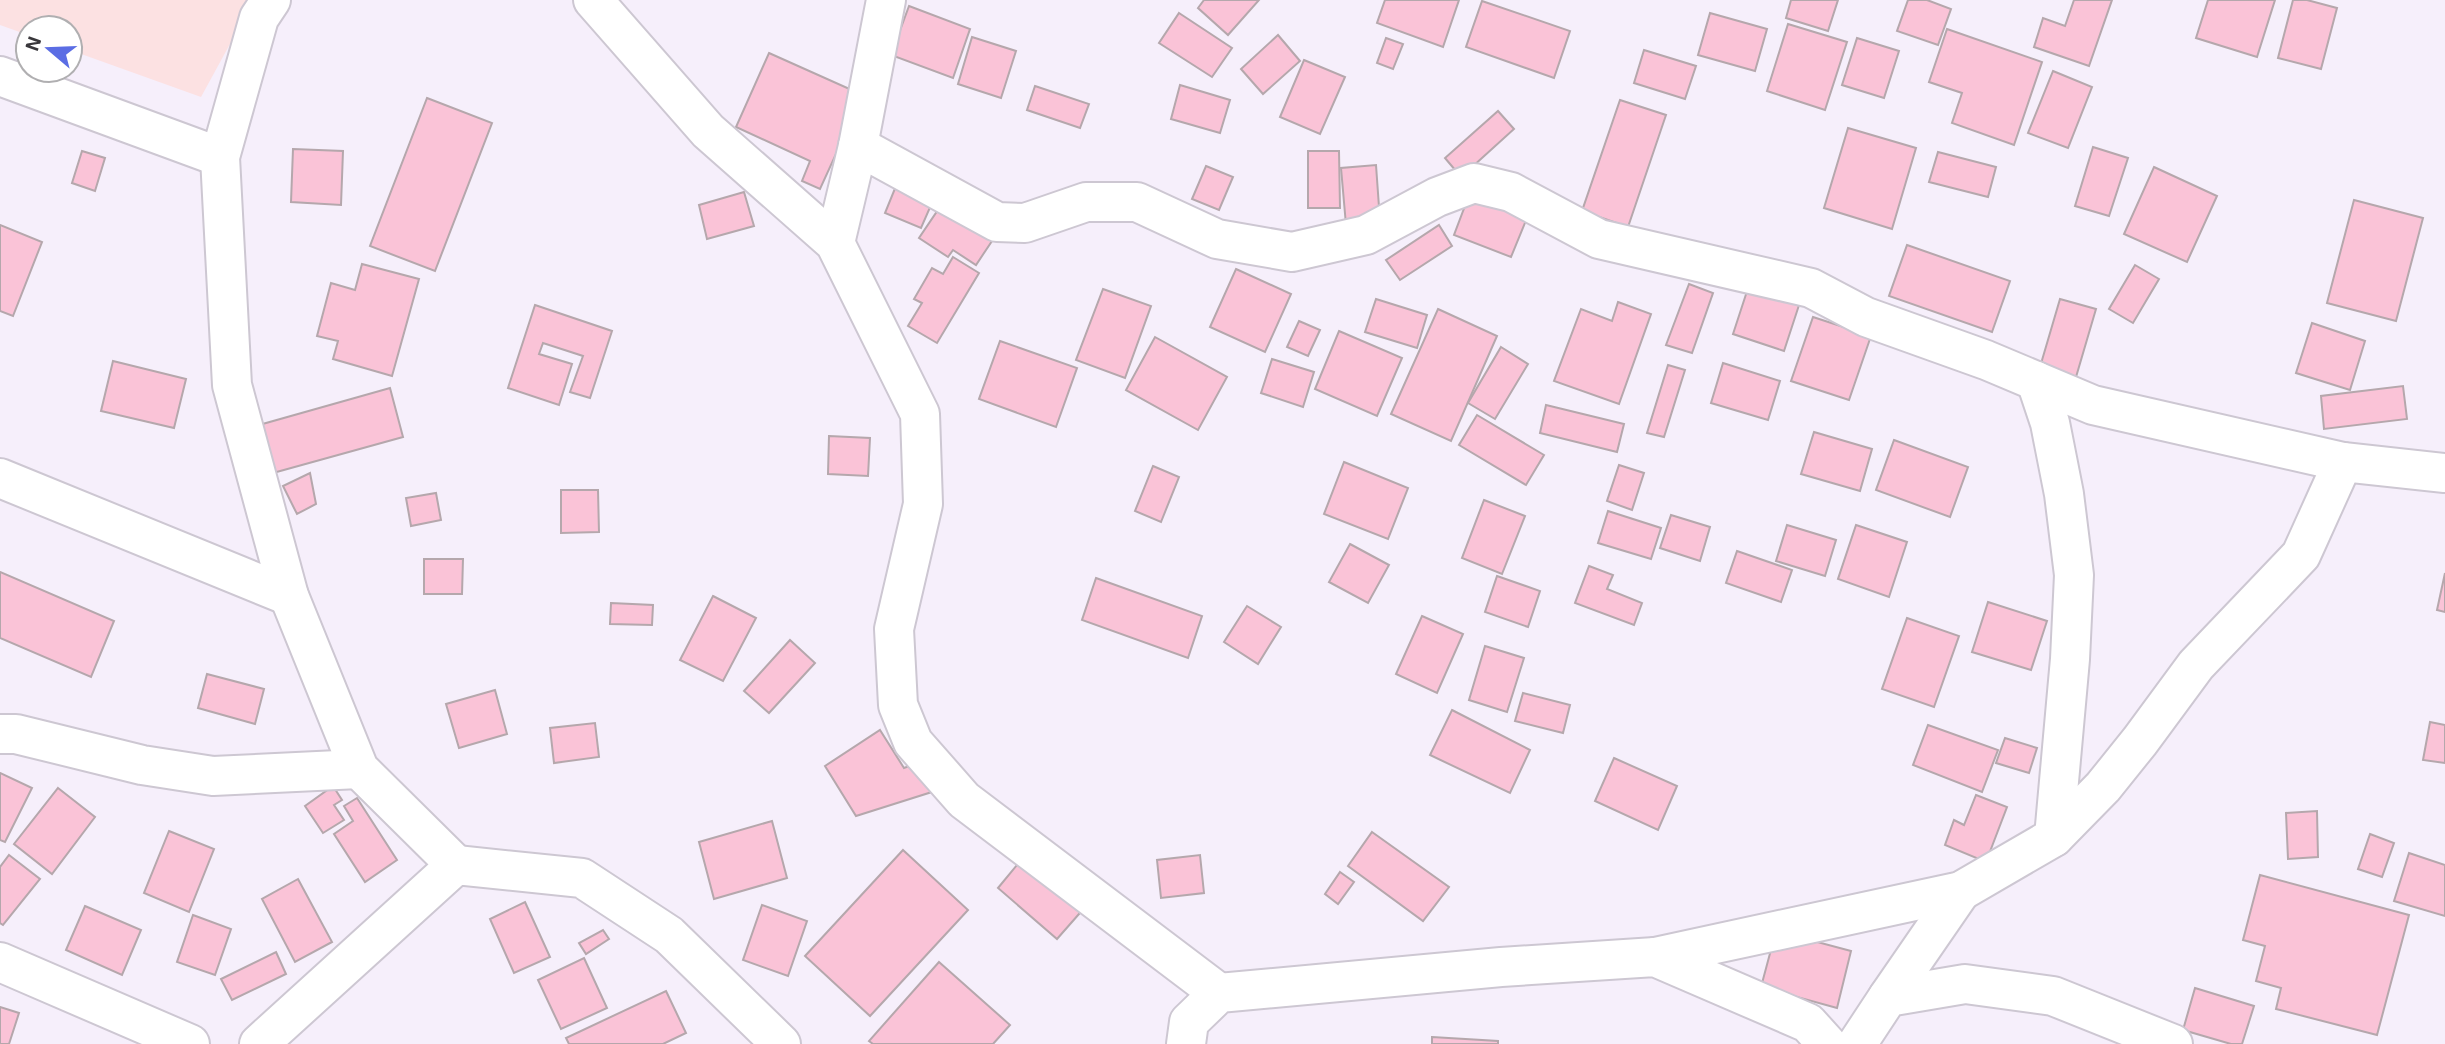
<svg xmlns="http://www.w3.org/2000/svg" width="2445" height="1044" viewBox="0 0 2445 1044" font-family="'Exo 2',sans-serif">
<rect width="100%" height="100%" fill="#f6effb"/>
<!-- education -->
<path fill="#fce1e2" d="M0 0H254L201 97 70 50V28H28V35L0 25Z"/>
<!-- building -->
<g fill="#fac3d7" stroke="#b5a7ac" stroke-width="2">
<path d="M1204 0H1259L1228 35 1198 8Z"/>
<path d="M1385 0H1459L1443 47 1377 23Z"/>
<path d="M1791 0H1838L1828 31 1786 18Z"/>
<path d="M1908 0H1927L1951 9 1938 45 1897 31Z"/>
<path d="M2074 0H2112L2089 66 2034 47 2043 18 2065 26Z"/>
<path d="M2208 0H2275L2257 57 2196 38Z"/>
<path d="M2293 0H2307L2337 8 2321 69 2278 58Z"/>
<path d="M1482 1 1570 31 1554 78 1466 47Z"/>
<path d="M909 6 970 29 953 78 891 55Z"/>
<path d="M1179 13 1232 48 1212 77 1159 43Z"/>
<path d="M1710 13 1767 29 1755 71 1698 55Z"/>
<path d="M1788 24 1847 42 1825 110 1767 91Z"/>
<path d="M1947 29 2042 62 2014 145 1952 123 1962 93 1929 82Z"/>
<path d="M1278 35 1300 61 1263 94 1241 69Z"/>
<path d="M972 37 1016 51 1001 98 958 84Z"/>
<path d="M1386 38 1403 44 1393 69 1377 63Z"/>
<path d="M1857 38 1899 51 1884 98 1842 85Z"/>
<path d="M1644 50 1696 66 1685 99 1634 83Z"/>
<path d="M769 53 863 95 820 189 802 181 810 161 736 127Z"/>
<path d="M1304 60 1345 77 1320 134 1280 117Z"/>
<path d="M2053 71 2092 87 2068 148 2028 133Z"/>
<path d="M1180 85 1230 100 1220 133 1171 119Z"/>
<path d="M1035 86 1089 104 1080 128 1027 110Z"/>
<path d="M427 98 492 123 435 271 370 246Z"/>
<path d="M1620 100 1666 115 1628 227 1582 211Z"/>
<path d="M1498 111 1514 129 1461 177 1445 158Z"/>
<path d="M1848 128 1916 148 1892 229 1824 208Z"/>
<path d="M2093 147 2128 158 2109 216 2075 206Z"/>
<path d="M293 149 343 151 341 205 291 202Z"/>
<path d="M82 151 105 158 95 191 72 183Z"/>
<path d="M1308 151H1339L1340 208H1308Z"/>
<path d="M1938 152 1996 167 1988 197 1929 182Z"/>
<path d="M1376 165 1380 221 1346 225 1341 168Z"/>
<path d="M1206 166 1233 177 1219 210 1192 199Z"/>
<path d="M2154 167 2217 196 2187 262 2124 234Z"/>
<path d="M898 181 935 196 921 228 885 213Z"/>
<path d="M1471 190 1529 213 1511 257 1454 235Z"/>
<path d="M744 192 754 226 707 239 699 205Z"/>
<path d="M2354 200 2423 218 2396 321 2327 303Z"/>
<path d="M942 204 994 238 976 265 953 250 948 257 919 238Z"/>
<path d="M0 225 42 242 13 316 0 311Z"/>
<path d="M1439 225 1452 246 1400 280 1386 260Z"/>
<path d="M1907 245 2010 281 1992 332 1889 296Z"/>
<path d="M953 257 979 273 937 343 908 326 922 303 914 299 932 268 943 274Z"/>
<path d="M362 264 419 279 392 376 333 359 338 341 317 336 331 283 355 290Z"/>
<path d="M2135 265 2159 279 2133 323 2109 309Z"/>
<path d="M1236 269 1291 294 1265 352 1210 327Z"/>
<path d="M1751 279 1802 296 1784 351 1733 334Z"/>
<path d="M1689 284 1713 293 1692 353 1666 345Z"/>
<path d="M1103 289 1151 306 1125 378 1076 360Z"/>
<path d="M1376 299 1427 315 1417 348 1365 332Z"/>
<path d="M2060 299 2096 309 2076 377 2040 367Z"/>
<path d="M1618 302 1651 314 1619 404 1554 381 1581 309 1612 321Z"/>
<path d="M535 305 612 331 590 398 570 392 583 356 543 343 539 354 572 364 559 405 508 388Z"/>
<path d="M1438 309 1497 336 1451 441 1391 414Z"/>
<path d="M1813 317 1871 336 1849 400 1791 381Z"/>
<path d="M1299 321 1320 330 1308 356 1287 347Z"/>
<path d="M2312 323 2365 341 2350 390 2296 373Z"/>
<path d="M1339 331 1402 358 1377 416 1315 389Z"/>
<path d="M1155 337 1227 377 1198 430 1126 390Z"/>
<path d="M1000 341 1077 368 1056 427 979 399Z"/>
<path d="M1501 347 1528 364 1495 419 1468 403Z"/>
<path d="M1272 359 1314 372 1303 407 1261 393Z"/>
<path d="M113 361 186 379 174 428 101 411Z"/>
<path d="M1723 363 1780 381 1768 420 1711 403Z"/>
<path d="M1668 365 1685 370 1664 437 1647 433Z"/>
<path d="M2403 386 2407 419 2324 429 2321 396Z"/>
<path d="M390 388 403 437 273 473 259 425Z"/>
<path d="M1546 405 1624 424 1617 452 1540 433Z"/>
<path d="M1477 415 1544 455 1526 485 1459 445Z"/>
<path d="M1814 432 1872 449 1860 491 1801 474Z"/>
<path d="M829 436 870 438 868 476 828 474Z"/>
<path d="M1894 440 1968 467 1950 517 1876 490Z"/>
<path d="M1344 462 1408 488 1388 539 1324 514Z"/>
<path d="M1619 465 1644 473 1632 510 1607 501Z"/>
<path d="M1153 466 1179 477 1161 522 1135 511Z"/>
<path d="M310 473 316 504 297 514 283 486Z"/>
<path d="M561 490H598L599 532 561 533Z"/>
<path d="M436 493 441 520 411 526 406 498Z"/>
<path d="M1484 500 1525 516 1502 574 1462 558Z"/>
<path d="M1608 511 1661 528 1651 559 1598 543Z"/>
<path d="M1671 515 1710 527 1700 561 1660 548Z"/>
<path d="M1787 525 1836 540 1825 576 1776 561Z"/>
<path d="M1856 525 1907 542 1889 597 1838 579Z"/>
<path d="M1350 544 1389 565 1368 603 1329 582Z"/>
<path d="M1737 551 1792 570 1781 602 1726 583Z"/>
<path d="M424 559H463L462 594H424Z"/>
<path d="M1589 566 1613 575 1607 589 1642 603 1634 625 1575 603Z"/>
<path d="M0 572 114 621 91 677 0 638Z"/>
<path d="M2445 573V612L2437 610Z"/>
<path d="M1497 576 1540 591 1528 627 1485 612Z"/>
<path d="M1096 578 1202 616 1188 658 1082 620Z"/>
<path d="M713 596 756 618 723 681 680 660Z"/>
<path d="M1988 602 2047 621 2031 670 1972 652Z"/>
<path d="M611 603 653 605 652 625 610 624Z"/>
<path d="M1247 606 1281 627 1258 664 1224 642Z"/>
<path d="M1422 616 1463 634 1437 693 1396 674Z"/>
<path d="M1907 618 1959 636 1934 707 1882 689Z"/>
<path d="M790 640 815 663 769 713 744 691Z"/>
<path d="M1485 646 1524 658 1507 712 1469 700Z"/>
<path d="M207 674 264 689 255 724 198 708Z"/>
<path d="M495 690 507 734 459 748 446 704Z"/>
<path d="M1523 693 1570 705 1563 733 1515 721Z"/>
<path d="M1452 710 1530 750 1510 793 1430 755Z"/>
<path d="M2430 722 2445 725V763L2423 760Z"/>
<path d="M595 723 599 757 554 763 550 728Z"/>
<path d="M1928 725 1998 750 1982 792 1913 765Z"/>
<path d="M880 730 904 768 925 760 935 791 856 816 825 766Z"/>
<path d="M2005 738 2037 748 2029 773 1996 763Z"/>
<path d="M1614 758 1677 786 1658 830 1595 801Z"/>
<path d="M0 773 32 788 5 842 0 840Z"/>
<path d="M333 786 342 800 334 805 344 820 323 833 305 806Z"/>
<path d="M58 788 95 817 52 874 14 844Z"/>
<path d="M1976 795 2007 807 1986 862 1945 845 1954 820 1964 825Z"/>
<path d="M357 798 397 860 365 882 334 834 353 821 344 806Z"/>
<path d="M2317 811 2318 857 2288 859 2286 813Z"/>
<path d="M772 821 787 878 714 899 699 842Z"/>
<path d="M169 831 214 849 189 912 144 893Z"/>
<path d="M1372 832 1449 887 1423 921 1348 866Z"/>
<path d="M2370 834 2394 843 2382 877 2358 869Z"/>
<path d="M903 850 968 910 870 1016 805 956Z"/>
<path d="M2409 853 2445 865V916L2394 901Z"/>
<path d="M1026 854 1086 906 1057 939 998 888Z"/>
<path d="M9 855 40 879 3 925 0 923V867Z"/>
<path d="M1200 855 1204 893 1161 898 1157 860Z"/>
<path d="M1340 872 1354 882 1338 904 1325 894Z"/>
<path d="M2260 875 2409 915 2377 1035 2276 1009 2281 988 2256 981 2265 946 2243 940Z"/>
<path d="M298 879 332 942 295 962 262 899Z"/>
<path d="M525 902 550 957 514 973 490 919Z"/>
<path d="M762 905 807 921 788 976 743 960Z"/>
<path d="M85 906 141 930 122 975 66 950Z"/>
<path d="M193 915 231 929 215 975 177 962Z"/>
<path d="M603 930 609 939 586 954 579 943Z"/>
<path d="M1776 931 1851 951 1837 1008 1761 987Z"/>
<path d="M276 952 286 974 232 1000 221 979Z"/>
<path d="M584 958 607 1008 561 1029 538 980Z"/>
<path d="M939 962 1010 1025 993 1044H873L869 1041Z"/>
<path d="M2195 988 2254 1006 2242 1044H2231L2183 1030Z"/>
<path d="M666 991 686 1033 663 1044H569L566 1038Z"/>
<path d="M0 1007 19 1013 9 1044H0Z"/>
<path d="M1432 1037 1498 1041V1044H1432Z"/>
</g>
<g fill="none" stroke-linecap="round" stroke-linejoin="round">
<defs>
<g id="street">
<path d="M271 0 259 18 220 157 232 385 289 596 359 769 456 865"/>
<path d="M593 0 708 131 835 243 920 414 923 504 894 629 898 705 913 742 964 800 1219 993"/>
<path d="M0 76 220 157"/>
<path d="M858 146 997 222 1025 223 1086 202H1137L1217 239 1292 252 1366 235 1437 197 1474 183 1511 192 1599 239 1811 288 1866 317 1986 360 2093 405 2343 462 2445 473"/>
<path d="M835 243 858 146 886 0"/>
<path d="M2036 381 2050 423 2064 494 2074 575 2070 659 2054 837"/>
<path d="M0 478 289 596"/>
<path d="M0 734H16L142 765 213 776 359 769"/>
<path d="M1655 957 1961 891 2054 837 2103 787 2140 741 2196 665 2301 555 2343 462"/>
<path d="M0 962 190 1044"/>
<path d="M1888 997 1961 891"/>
<path d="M259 1044 456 865 582 878 669 935 781 1044"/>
<path d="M1186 1044 1189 1022 1219 993 1501 967 1655 957 1808 1023 1827 1044"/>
<path d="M1857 1044 1888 997 1965 984 2053 996 2173 1044"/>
</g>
</defs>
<!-- street casing -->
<use href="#street" stroke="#cdc7d2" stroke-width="42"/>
<!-- street -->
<use href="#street" stroke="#fff" stroke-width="38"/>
</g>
<!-- north arrow -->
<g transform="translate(49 49) rotate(289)"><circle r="33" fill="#ffffff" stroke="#b0afb1" stroke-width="2"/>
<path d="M0-5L12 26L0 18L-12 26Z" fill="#5b6de4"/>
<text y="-10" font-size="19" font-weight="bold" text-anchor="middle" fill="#39373b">N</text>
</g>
</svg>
